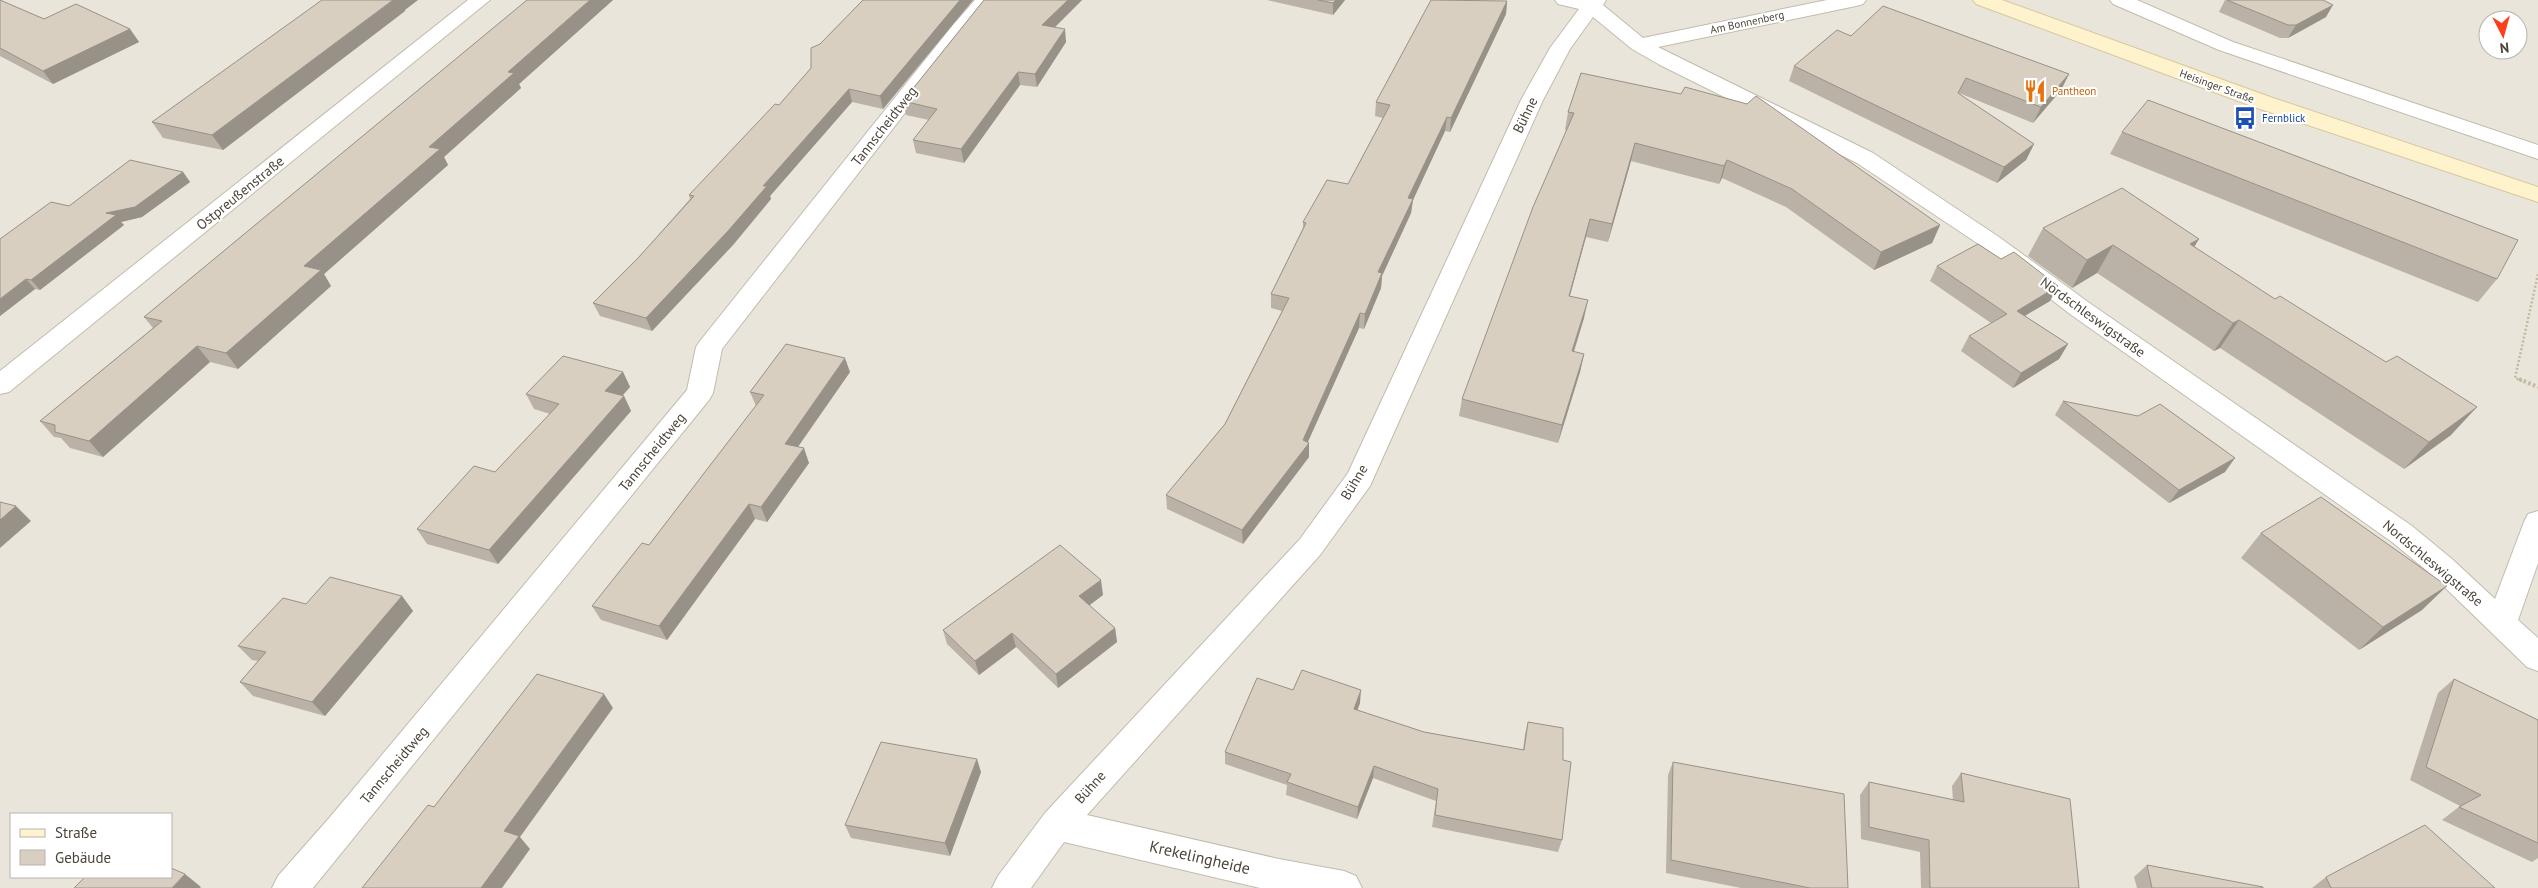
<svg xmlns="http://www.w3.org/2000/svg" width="2538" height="888" viewBox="0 0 2538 888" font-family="'PT Sans',sans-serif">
<rect width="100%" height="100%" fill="#f6f3ec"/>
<!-- residential -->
<path fill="#eae5da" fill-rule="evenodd" d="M0 0H2538V888H0ZM2488 20H2518V50H2488ZM11 814H171V877H11Z"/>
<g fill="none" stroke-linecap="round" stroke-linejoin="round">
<defs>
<g id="minor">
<path d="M468 0H490L9 392 0 394V371Z"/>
<path d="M975 0H996L967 33 722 349 713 393 709 400 313 888H272L278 876 330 817 687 390 696 347 700 341 953 25Z"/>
<path d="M1555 0H1606L1603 5 1643 38 1827 0H1866L1863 4 1856 6 1658 47 1873 153 1999 237 2088 302 2412 526 2452 559 2495 599 2524 522 2528 514 2538 511V563L2518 620 2538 638V671L2527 667 2432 575 2392 542 2070 314 1983 247 1857 163 1660 65 1632 49 1593 17 1570 49 1543 100 1370 486 1320 555 1087 815 1279 859 1344 871 1356 876 1362 888H1260L1064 842 1031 888H992L998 876 1045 813 1300 539 1348 473 1521 100 1550 48 1579 9 1558 4Z"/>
<path d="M2110 0H2137L2233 42 2538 145V159L2219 50 2113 4Z"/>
</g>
<path id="secondary" d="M1973 0H2002L2273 98 2538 187V202L2257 108 1976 4Z"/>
</defs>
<!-- minor casing -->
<use href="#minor" stroke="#c2bbae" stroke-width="2"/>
<!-- secondary casing -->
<use href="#secondary" stroke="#d6c79b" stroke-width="2"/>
<!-- path-far1 -->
<path stroke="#c4b79f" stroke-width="2.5" stroke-dasharray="2 2" stroke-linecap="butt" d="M2522 381 2515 378 2538 274"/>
<!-- path -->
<path stroke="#c4b79f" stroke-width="4" stroke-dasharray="2.5 2.5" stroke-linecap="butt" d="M2519 379 2538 387"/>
<!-- minor -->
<use href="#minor" fill="#fff" fill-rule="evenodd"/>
<!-- secondary -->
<use href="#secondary" fill="#fff3cd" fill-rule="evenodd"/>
</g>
<!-- wall -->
<g fill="#bab2a6">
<path d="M0 0 44 19 130 29 139 42 53 84 0 56Z"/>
<path d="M527 0H613L519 84 521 88 444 157 448 165 324 274 331 286 238 369 210 362 103 457 70 448 61 438 54 437 40 421 153 328 144 317Z"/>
<path d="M863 0H973L883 109 852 102 770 196 771 199 733 245 652 331 600 316 593 303 638 258 690 199 689 195 779 105 811 68 820 44Z"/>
<path d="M984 0H1082L1055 27 1066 42 1037 87 1020 85 964 163 916 153 913 140 929 120 906 115 903 101Z"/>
<path d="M1267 0H1345L1333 15Z"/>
<path d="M2225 0H2323L2326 17 2288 38H2280L2219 12Z"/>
<path d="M1507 1 1506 14 1450 132 1445 131 1413 200 1411 213 1382 276 1381 288 1364 329 1359 328 1308 442 1309 457 1243 544 1167 509 1166 495 1225 424 1282 311 1271 308V294L1303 228V222L1348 184 1383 118 1375 116 1376 102Z"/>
<path d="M405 10V11L223 150 163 138 152 122Z"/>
<path d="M1851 36 2069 74 2061 90 2033 123 1959 93V94L2034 144 2026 160 1997 183 1789 81 1794 66Z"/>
<path d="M1581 73 1940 225 1932 243 1874 270 1786 207 1722 178 1719 184 1631 161 1608 242 1586 237 1570 296 1584 318 1574 352 1584 354 1580 372 1558 443 1459 416 1462 399 1567 130H1565L1568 112Z"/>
<path d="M2122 132 2497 279 2478 302 2110 154Z"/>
<path d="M183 172 190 182 142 217 121 222 124 225 40 290 35 289 0 316V239L69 206Z"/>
<path d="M2043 228 2194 247 2451 435 2404 469 2220 348 2214 351 2097 273 2072 288 2028 256Z"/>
<path d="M1937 266 2050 301 2025 316 2068 344 2059 359 2013 388 1961 351 1969 336 1991 323 1930 281Z"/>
<path d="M623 372 630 387 622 396H624L631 411 498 564 427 544 417 529 495 472 550 414 534 409 526 394Z"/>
<path d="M850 372 798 447 809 463 767 522 755 519 667 640 601 620 592 606 649 545 756 406 750 392Z"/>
<path d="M2063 401 2225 472 2169 503 2055 415Z"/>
<path d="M2261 533 2422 610 2359 650 2241 558Z"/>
<path d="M1103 595 1089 605 1115 628 1117 642 1058 688 1016 647 979 675 947 644 943 630Z"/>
<path d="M402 596 413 611 325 716 253 696 240 682 258 661 252 660 238 646 306 604Z"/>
<path d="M2454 679 2538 720V858L2532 862 2442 820 2460 806 2410 780 2438 693Z"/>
<path d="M1293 690 1360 703 1357 710 1424 732 1523 750 1525 734 1528 722 1562 840 1558 852 1432 827 1436 801 1373 778 1357 819 1286 795 1287 785 1225 764V752Z"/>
<path d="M1673 762 1848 888H1741L1666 873 1668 775Z"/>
<path d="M981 772 950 856 851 838 845 825Z"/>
<path d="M1961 773 2079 888H1921L1920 852 1861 839 1860 795 1869 782 1953 800 1952 786Z"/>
<path d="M2147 865 2263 888H2137L2134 877Z"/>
<path d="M2326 877 2495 888H2312Z"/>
</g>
<!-- shaded-wall -->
<g fill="#979187">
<path d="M393 0H418L405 10V11L223 150 212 135Z"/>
<path d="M590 0H613L519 84 521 88 444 157 448 165 324 274 331 286 238 369 226 353 304 266 508 72Z"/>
<path d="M960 0H973L883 109 880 96Z"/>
<path d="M1068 0H1082L1044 38 1042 25Z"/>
<path d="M1336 0H1345L1333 15V3Z"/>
<path d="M1507 1 1506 14 1450 132 1451 118Z"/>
<path d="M2333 5 2326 17 2288 38 2296 25Z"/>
<path d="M130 29 139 42 53 84 43 71Z"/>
<path d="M1065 29 1066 42 1037 87 1035 74Z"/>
<path d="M1018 72 1020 85 964 163 961 149Z"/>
<path d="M2069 74 2061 90 2033 123 2041 107Z"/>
<path d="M849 89 852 102 770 196 771 199 733 245 652 331 646 318Z"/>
<path d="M1447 117 1445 131 1413 200 1411 213 1382 276 1381 288 1364 329 1365 314 1378 272 1408 198Z"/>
<path d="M1635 143 1631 161 1608 242 1612 224Z"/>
<path d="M2034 144 2026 160 1997 183 2004 167Z"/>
<path d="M1727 160 1722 178 1719 184 1724 166Z"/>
<path d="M183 172 190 182 142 217 121 222 124 225 40 290 31 280 106 213Z"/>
<path d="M1590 219 1586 237 1565 313 1569 296Z"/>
<path d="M1940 225 1932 243 1874 270 1881 252Z"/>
<path d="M2199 239 2182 267 2190 244Z"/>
<path d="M2113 245 2097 273 2072 288 2087 260Z"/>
<path d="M26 279 35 289 0 316V299Z"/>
<path d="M2058 286 2050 301 2009 325 2017 311Z"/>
<path d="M1588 300 1584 318 1568 369 1572 351Z"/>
<path d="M1360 313 1359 328 1305 448 1309 443V457L1243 544 1242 530 1303 440Z"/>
<path d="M2239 320 2220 348 2214 351 2233 323Z"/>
<path d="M2068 344 2059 359 2013 388 2021 373Z"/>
<path d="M197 346 210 362 103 457 89 441Z"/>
<path d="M1584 354 1580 372 1558 443 1562 425Z"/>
<path d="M845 358 850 372 790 458 785 444Z"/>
<path d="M623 372 630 387 613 406 605 391Z"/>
<path d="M624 396 631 411 498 564 489 550Z"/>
<path d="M2477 407 2451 435 2404 469 2429 442Z"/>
<path d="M804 448 809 463 767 522 761 507Z"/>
<path d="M2235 458 2225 472 2169 503 2179 490Z"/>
<path d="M749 504 755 519 667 640 659 626Z"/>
<path d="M16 506 31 521 0 548V520Z"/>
<path d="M1101 580 1103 595 1082 611 1079 596Z"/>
<path d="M2447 586 2422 610 2359 650 2383 627Z"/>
<path d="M402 596 413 611 325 716 312 702Z"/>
<path d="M1115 628 1117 642 1058 688 1056 674Z"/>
<path d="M1012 633 1016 647 979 675 975 661Z"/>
<path d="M1361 690 1360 703 1353 722 1354 709Z"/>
<path d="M604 694 613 708 520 837 530 849 502 888H481L504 831Z"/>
<path d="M977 759 981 772 950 856 945 843Z"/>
<path d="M1374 766 1373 778 1357 819 1358 807Z"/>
<path d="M185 874 201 887 200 888H172Z"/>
</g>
<!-- building -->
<g fill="#d8cfc1" stroke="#979187">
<path d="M0 0 44 19 76 4 130 29 43 71 0 48Z"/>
<path d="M322 0H393L212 135 152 122Z"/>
<path d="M527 0H590L508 72 514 73 429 147 440 149 304 266 321 270 226 353 197 346 89 441 55 432V425L40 421 162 321 144 317Z"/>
<path d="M863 0H960L880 96 849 89 763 186H767L728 231 646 318 593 303 638 258 694 196 689 195 775 104 779 105 811 68V48L820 44Z"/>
<path d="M984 0H1068L1042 25 1065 29 1035 74 1018 72 961 149 913 140 937 109 903 101Z"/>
<path d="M1318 0H1336L1333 3Z"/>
<path d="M1431 0 1507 1 1451 118 1447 117 1408 198 1413 199 1378 272 1382 273 1365 314 1360 313 1303 440 1309 443 1242 530 1166 495 1225 424 1289 298 1271 294 1306 223 1303 222 1327 180 1348 184 1390 105 1376 102Z"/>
<path d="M2227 0H2323L2333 5 2296 25H2288Z"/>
<path d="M1883 6 2069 74 2041 107 1966 78 1958 93 2034 144 2004 167 1794 66 1837 30 1851 36Z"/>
<path d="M1581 73 1681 94 1685 87 1747 104 1756 96 1940 225 1881 252 1792 189 1727 160 1724 166 1635 143 1612 224 1590 219 1569 296 1588 300 1572 351 1584 354 1562 425 1462 399 1533 207 1574 113 1568 112Z"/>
<path d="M2148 100 2518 240 2497 279 2122 132Z"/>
<path d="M130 160 183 172 135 207 106 213 116 215 31 280 26 279 0 299V239L51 202 69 206Z"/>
<path d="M2122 188 2199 239 2190 244 2275 299 2280 296 2386 362 2397 356 2477 407 2429 442 2239 320 2233 323 2113 245 2087 260 2043 228Z"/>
<path d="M1978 244 2001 259 2014 252 2058 286 2017 311 2068 344 2021 373 1969 336 2007 314 1937 266Z"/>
<path d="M786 344 845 358 785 444 804 448 761 507 749 504 659 626 592 606 642 543 649 545 764 395 750 392Z"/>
<path d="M563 356 623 372 605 391 624 396 489 550 417 529 474 466 495 472 559 404 526 394Z"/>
<path d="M2063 401 2138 416 2160 404 2235 458 2179 490Z"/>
<path d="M2321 497 2447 586 2383 627 2261 533Z"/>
<path d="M0 502 16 506 0 520Z"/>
<path d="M1060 545 1101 580 1079 596 1115 628 1056 674 1012 633 975 661 943 630Z"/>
<path d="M330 577 402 596 312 702 240 682 266 652 238 646 283 598 306 604Z"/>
<path d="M1302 670 1361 690 1354 709 1424 732 1524 750 1528 722 1563 728V760L1571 762 1562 840 1435 815 1438 789 1374 766 1358 807 1287 782 1291 774 1225 752 1257 678 1293 690Z"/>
<path d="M537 674 604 694 504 831 519 836 481 888H362L428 805 434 807Z"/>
<path d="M2454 679 2538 720V843L2459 807 2481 795 2426 767Z"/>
<path d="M881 742 977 759 945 843 845 825Z"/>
<path d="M1673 762 1844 794 1848 888H1810L1671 860Z"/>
<path d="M1961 773 2070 799 2079 888H1930L1929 840 1869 827V782L1964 802Z"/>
<path d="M2425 825 2495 888H2331L2326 877Z"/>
<path d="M2147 865 2263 887V888H2152Z"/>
<path d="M171 868 185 874 172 888H74L85 877H171Z"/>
</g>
<!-- icons -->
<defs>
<symbol id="restaurant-bare" viewBox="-9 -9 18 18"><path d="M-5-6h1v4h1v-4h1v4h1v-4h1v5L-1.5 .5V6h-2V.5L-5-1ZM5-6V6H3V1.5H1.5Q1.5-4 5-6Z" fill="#e8710a" stroke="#fff" stroke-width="2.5" paint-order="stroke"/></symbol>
<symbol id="bus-bare" viewBox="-9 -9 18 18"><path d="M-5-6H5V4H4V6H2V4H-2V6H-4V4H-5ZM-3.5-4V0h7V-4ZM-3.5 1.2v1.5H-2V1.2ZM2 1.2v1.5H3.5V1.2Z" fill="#1a4fb4" stroke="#fff" stroke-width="2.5" paint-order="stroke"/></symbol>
</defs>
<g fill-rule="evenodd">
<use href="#restaurant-bare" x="2019" y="75" width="32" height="32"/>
<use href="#bus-bare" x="2229" y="102" width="32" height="32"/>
</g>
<g text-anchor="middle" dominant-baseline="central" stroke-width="4" stroke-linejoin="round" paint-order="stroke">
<!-- far-street labels -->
<g font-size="11" fill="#4b4439" stroke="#fff">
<text transform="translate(1747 22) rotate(-12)">Am Bonnenberg</text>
<text transform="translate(2217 86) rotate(20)">Heisinger Straße</text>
</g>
<!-- far-food labels -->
<g font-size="11" fill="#c56008" stroke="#fff" text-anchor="start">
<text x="2052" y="91">Pantheon</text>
</g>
<!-- far-transit labels -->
<g font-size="11" fill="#164399" stroke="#fff" text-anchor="start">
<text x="2262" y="118">Fernblick</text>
</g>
<!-- street labels -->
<g font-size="14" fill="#4b4439" stroke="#fff">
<text transform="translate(1525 115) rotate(-64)">Bühne</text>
<text transform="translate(884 126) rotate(-52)">Tannscheidtweg</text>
<text transform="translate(240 193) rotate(-39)">Ostpreußenstraße</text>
<text transform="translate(2093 317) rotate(36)">Nordschleswigstraße</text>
<text transform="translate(652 452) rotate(-51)">Tannscheidtweg</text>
<text transform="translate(1354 482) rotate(-59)">Bühne</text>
<text transform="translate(2433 563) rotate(40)">Nordschleswigstraße</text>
<text transform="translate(394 765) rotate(-50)">Tannscheidtweg</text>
<text transform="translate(1090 787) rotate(-48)">Bühne</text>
</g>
<!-- near-street labels -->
<g font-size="16" fill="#4b4439" stroke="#fff">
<text transform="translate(1200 857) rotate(13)">Krekelingheide</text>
</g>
</g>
<!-- legend -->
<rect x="10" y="813" width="162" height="65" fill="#ffffff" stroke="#b7b4b0"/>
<rect x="20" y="829" width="25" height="8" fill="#fff3cd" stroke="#b7b4b0"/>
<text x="55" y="838" font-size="15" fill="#4b4439">Straße</text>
<rect x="20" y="850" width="25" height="15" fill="#d8cfc1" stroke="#b7b4b0"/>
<text x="55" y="863" font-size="15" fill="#4b4439">Gebäude</text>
<!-- north arrow -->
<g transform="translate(2503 35) rotate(174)"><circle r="24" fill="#ffffff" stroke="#b7b4b0"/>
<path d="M0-4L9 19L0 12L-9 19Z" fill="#fc3f1d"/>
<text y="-8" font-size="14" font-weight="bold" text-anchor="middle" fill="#4b4439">N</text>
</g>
</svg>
